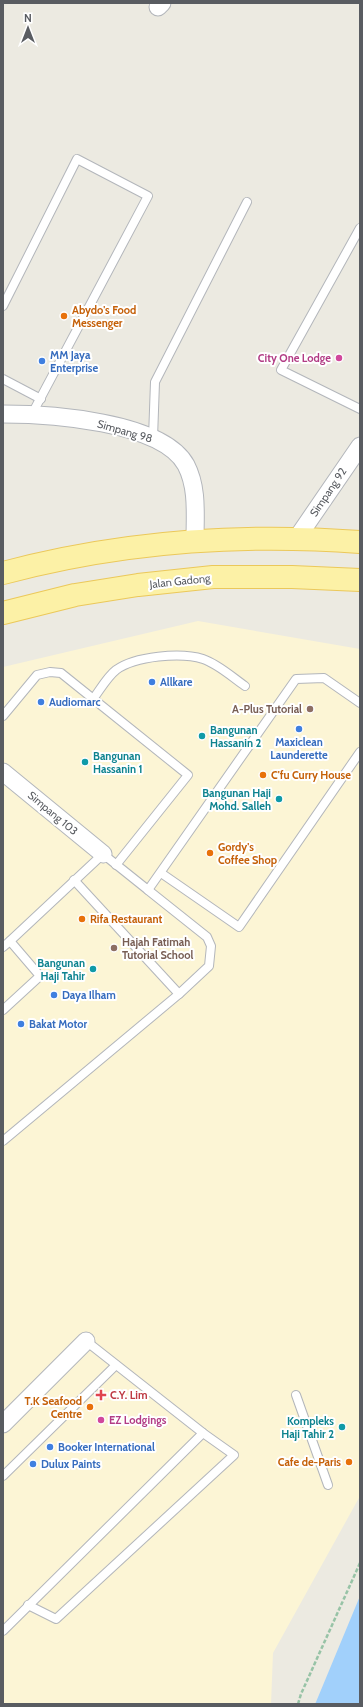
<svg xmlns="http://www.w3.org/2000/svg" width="363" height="1707" viewBox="0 0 363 1707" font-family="Cabin,sans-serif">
<rect width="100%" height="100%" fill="#eceae1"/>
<!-- commercial -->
<path fill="#fcf5d5" d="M198 621 360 649V1496L273 1653 271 1704H3V667Z"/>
<!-- water -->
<path fill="#a1d0fb" d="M360 1596V1704H315L316 1702Z"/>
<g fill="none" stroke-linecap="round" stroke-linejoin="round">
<defs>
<g id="lane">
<path d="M360 228 281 370 360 409"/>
<path d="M3 306 77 159 148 196 32 414"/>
<path d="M3 379 41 399"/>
<path d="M153 438 155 382 247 202"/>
<path d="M93 699C100 690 107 677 116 670 135 656 181 652 203 659 218 664 232 677 245 686"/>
<path d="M3 716 37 675 50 672 61 673 188 775 116 865"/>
<path d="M161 873 239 927 360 752"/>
<path d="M74 880 179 994"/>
<path d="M10 941 103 854 148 890 296 679 324 678 360 703"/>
<path d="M3 947 10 941 40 976 3 1010"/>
<path d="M3 1141 179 994 209 966 211 946 207 937 148 890"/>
<path d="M296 1395 328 1485"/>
<path d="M3 1476 116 1365"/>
<path d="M28 1605 56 1619 234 1455 203 1433 86 1341"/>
<path d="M3 1631 203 1433"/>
</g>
<g id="street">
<path d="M158 7 162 3"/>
<path d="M3 414C48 414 162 421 186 465 198 488 195 515 195 540"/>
<path d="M297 538 360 446"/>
<path d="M3 772 103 854"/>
<path d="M3 1424 86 1341"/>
</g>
<g id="primary">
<path d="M3 573C119 542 240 533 360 542"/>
<path d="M3 613 75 595 138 585 213 577H292L360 580"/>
</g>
</defs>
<!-- lane casing -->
<use href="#lane" stroke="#b3b6bb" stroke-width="10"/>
<!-- street casing -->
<use href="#street" stroke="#b3b6bb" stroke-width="19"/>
<!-- primary casing -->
<use href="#primary" stroke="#ebc85a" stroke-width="24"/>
<!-- path -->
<path stroke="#97c3a6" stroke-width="2.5" stroke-dasharray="4 2" stroke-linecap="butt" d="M298 1704 301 1694 360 1563"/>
<!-- lane -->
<use href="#lane" stroke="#fff" stroke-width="8"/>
<!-- street -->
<use href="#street" stroke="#fff" stroke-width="17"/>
<!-- primary -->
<use href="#primary" stroke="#fcf1a6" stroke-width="22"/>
</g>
<!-- markers -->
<g fill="#e8710a" stroke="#fff" stroke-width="1.5">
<circle cx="64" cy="316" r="4"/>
<circle cx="263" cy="775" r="4"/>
<circle cx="210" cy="853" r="4"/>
<circle cx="82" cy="919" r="4"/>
<circle cx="90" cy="1407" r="4"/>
<circle cx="349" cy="1462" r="4"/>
</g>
<g fill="#d1479c" stroke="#fff" stroke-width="1.5">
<circle cx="339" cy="358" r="4"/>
<circle cx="101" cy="1420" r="4"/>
</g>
<g fill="#3f7fe0" stroke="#fff" stroke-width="1.5">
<circle cx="42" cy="361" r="4"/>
<circle cx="152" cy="682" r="4"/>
<circle cx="41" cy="702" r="4"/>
<circle cx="299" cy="729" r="4"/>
<circle cx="54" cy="995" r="4"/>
<circle cx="21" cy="1024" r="4"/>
<circle cx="50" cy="1447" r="4"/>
<circle cx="33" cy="1464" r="4"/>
</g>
<g fill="#8d6e63" stroke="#fff" stroke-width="1.5">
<circle cx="310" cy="709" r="4"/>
<circle cx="114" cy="948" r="4"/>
</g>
<g fill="#0f9aa8" stroke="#fff" stroke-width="1.5">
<circle cx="202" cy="736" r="4"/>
<circle cx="85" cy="762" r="4"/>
<circle cx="279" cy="799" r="4"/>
<circle cx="93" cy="969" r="4"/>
<circle cx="342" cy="1427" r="4"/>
</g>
<path fill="#e0444e" stroke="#fff" stroke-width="1.5" d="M99 1389h4v4h4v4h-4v4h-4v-4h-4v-4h4z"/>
<g text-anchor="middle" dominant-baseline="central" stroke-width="4" stroke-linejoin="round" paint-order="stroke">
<!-- food labels -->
<g font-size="11" font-weight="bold" fill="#c56008" stroke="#fff" text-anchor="start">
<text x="72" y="310">Abydo's Food<tspan x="72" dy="13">Messenger</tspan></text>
<text x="271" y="775">C'fu Curry House</text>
<text x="218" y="847">Gordy's<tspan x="218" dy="13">Coffee Shop</tspan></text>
<text x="90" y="919">Rifa Restaurant</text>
<text x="82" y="1401" text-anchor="end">T.K Seafood<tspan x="82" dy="13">Centre</tspan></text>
<text x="341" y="1462" text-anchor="end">Cafe de-Paris</text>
</g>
<!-- shop labels -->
<g font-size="11" font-weight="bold" fill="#366cbe" stroke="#fff" text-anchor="start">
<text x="50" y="355">MM Jaya<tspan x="50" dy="13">Enterprise</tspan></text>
<text x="160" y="682">Allkare</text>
<text x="49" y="702">Audiomarc</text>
<text x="299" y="742" text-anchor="middle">Maxiclean<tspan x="299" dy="13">Launderette</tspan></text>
<text x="62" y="995">Daya Ilham</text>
<text x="29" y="1024">Bakat Motor</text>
<text x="58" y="1447">Booker International</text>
<text x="41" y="1464">Dulux Paints</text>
</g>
<!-- hotel labels -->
<g font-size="11" font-weight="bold" fill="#b23c85" stroke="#fff" text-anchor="end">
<text x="331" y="358">City One Lodge</text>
<text x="109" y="1420" text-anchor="start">EZ Lodgings</text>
</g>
<!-- street labels -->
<g font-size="11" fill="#595c61" stroke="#fff">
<text transform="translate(125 431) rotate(16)">Simpang 98</text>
<text transform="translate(328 492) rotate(-56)">Simpang 92</text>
<text transform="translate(180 581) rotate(-6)">Jalan Gadong</text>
<text transform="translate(53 813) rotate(40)">Simpang 103</text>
</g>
<!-- education labels -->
<g font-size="11" font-weight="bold" fill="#785e54" stroke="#fff" text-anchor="end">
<text x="302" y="709">A-Plus Tutorial</text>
<text x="122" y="942" text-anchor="start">Hajah Fatimah<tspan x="122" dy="13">Tutorial School</tspan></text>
</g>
<!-- culture labels -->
<g font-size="11" font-weight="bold" fill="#0d838f" stroke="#fff" text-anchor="end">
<text x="210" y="730" text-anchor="start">Bangunan<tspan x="210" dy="13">Hassanin 2</tspan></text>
<text x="93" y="756" text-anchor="start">Bangunan<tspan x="93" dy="13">Hassanin 1</tspan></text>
<text x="271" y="793">Bangunan Haji<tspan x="271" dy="13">Mohd. Salleh</tspan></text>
<text x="85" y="963">Bangunan<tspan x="85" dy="13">Haji Tahir</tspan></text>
<text x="334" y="1421">Kompleks<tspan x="334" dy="13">Haji Tahir 2</tspan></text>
</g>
<!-- health labels -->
<g font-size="11" font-weight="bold" fill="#be3a42" stroke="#fff" text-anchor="start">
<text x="110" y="1395">C.Y. Lim</text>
</g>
</g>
<!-- border -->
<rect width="363" height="1707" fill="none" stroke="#595c61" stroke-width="8"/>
<!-- north arrow -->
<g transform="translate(28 28)" stroke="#ffffff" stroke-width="3" paint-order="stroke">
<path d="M0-3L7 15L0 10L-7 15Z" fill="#595c61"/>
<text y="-6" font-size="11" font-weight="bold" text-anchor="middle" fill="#595c61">N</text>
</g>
</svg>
